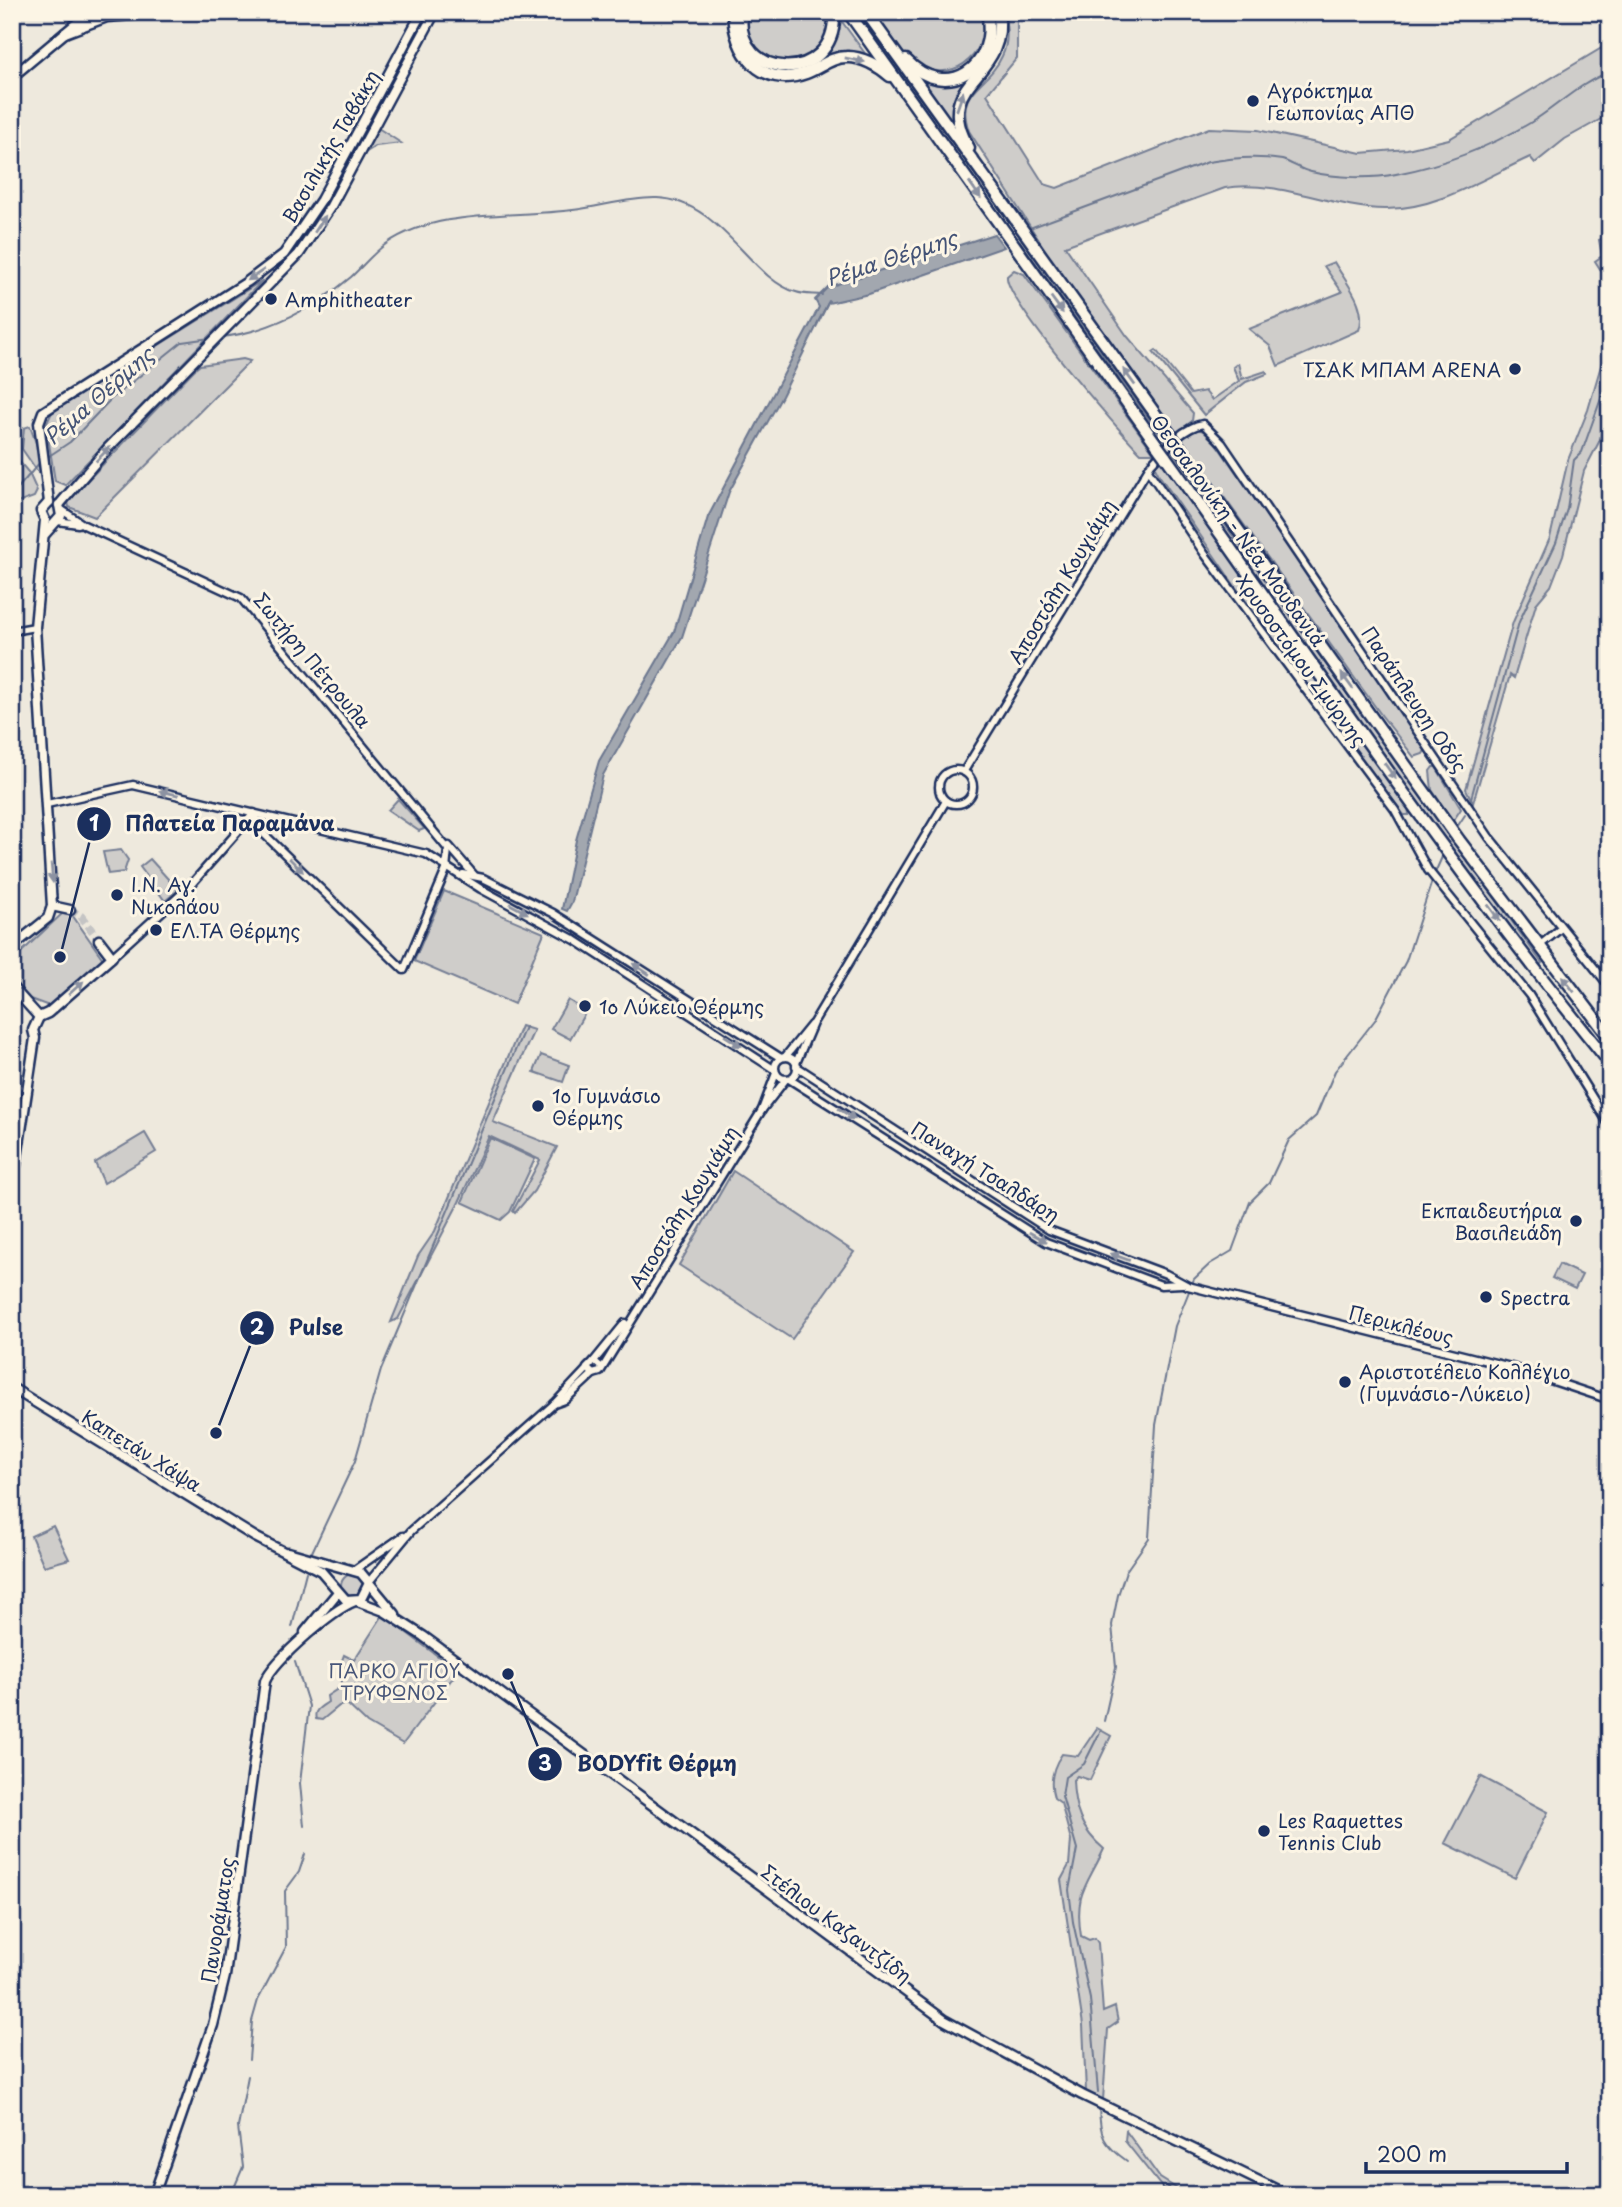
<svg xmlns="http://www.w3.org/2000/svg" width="1622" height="2207" viewBox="0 0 1622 2207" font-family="'Playpen Sans',sans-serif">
<rect width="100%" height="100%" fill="#eee9dd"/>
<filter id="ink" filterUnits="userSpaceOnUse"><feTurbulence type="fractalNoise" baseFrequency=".0143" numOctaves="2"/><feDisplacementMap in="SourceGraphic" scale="14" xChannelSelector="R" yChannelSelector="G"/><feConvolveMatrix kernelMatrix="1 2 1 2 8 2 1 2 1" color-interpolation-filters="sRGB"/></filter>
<g filter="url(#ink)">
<!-- green -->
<g fill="#cfcdca" stroke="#757e94" stroke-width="2">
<path d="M745 12H829C832 40 818 50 797 65L757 56 743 25Z"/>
<path d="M835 12 872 63C836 51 822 76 789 72 823 67 826 41 835 12Z"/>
<path d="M872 12H982C993 49 956 85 920 66 899 55 886 31 872 12Z"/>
<path d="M1004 12H1017V58L987 94 1044 184 1057 188 1209 128 1258 130 1361 153 1407 149 1449 139 1610 43V114L1565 139 1535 163 1530 157C1484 178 1436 210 1384 209 1330 208 1279 179 1225 188L1065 246 1127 336 1193 413 1192 421 1177 433 1049 256 969 131C954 88 988 88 1002 56 1009 42 1007 27 1004 12Z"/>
<path d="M916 76 939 82 971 76 953 102 952 126Z"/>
<path d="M378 128 401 143 376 146 365 153Z"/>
<path d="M1610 236V271L1602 272 1595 261 1602 256 1599 240Z"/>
<path d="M1020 241 1542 963 1539 966 1391 766 1017 244Z"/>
<path d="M1334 262C1346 283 1368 306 1359 330L1278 366 1270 346 1249 329 1342 292 1324 266Z"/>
<path d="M1014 270 1024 274 1154 453H1141C1119 431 1004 299 1007 276Z"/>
<path d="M263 280 65 485 55 481 46 425 52 412Z"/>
<path d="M1610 302V408L1599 442 1584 471 1563 555 1551 586 1536 604 1514 678 1510 675 1473 803 1466 789 1513 622 1550 538 1568 460 1588 410 1609 338 1606 312Z"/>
<path d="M1156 350 1191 394 1205 391 1212 400 1239 381 1233 367 1238 363 1242 379 1266 371 1267 374 1246 382 1204 415 1153 352Z"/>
<path d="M243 359 250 361 95 517 69 507 68 502 84 484 194 370 200 365Z"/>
<path d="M30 426 39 452 40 475 22 449 24 428Z"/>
<path d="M1197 429 1208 432 1427 747 1423 754 1414 757 1382 716 1182 439Z"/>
<path d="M1159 458 1408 804 1409 815H1404L1237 589 1159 475 1155 467Z"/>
<path d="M17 459 29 473 37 491 34 497 12 505V464Z"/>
<path d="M1433 767H1436L1461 809 1453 821 1432 790 1430 771Z"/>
<path d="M398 799 423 827 424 829 419 831 388 810Z"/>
<path d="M121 850 128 860 124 872 108 874 103 852Z"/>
<path d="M150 859 178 890 165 901 140 867Z"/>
<path d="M444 891 544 933 514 1004 414 961Z"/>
<path d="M65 911 70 912 103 959 49 1006 30 999 12 979V961Z"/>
<path d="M568 1000 586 1011 570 1039 551 1029Z"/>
<path d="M521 1026 534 1030 493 1122 557 1147 534 1191 515 1213 513 1211 540 1160 489 1136 459 1202 398 1319 391 1322 418 1256 435 1231Z"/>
<path d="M541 1055 569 1065 563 1082 534 1072Z"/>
<path d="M145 1133 156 1152 104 1183 95 1163Z"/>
<path d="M490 1138 535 1159 510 1212 501 1220 462 1202Z"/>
<path d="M733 1171 854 1252 792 1339 679 1265Z"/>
<path d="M1559 1264 1582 1275 1575 1289 1552 1278Z"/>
<path d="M53 1526 69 1559 44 1566 31 1536Z"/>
<circle cx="353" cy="1586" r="12"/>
<path d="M383 1615 439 1657 454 1676 403 1744 367 1723 347 1704 339 1706 322 1720 316 1719C313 1710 321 1707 328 1702L327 1696 339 1688 345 1673 341 1663 344 1655 354 1660Z"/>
<path d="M1097 1728 1111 1736 1090 1780 1077 1776 1073 1780C1074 1809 1081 1830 1104 1849 1087 1886 1074 1892 1081 1936L1089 1940 1095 1938 1098 1943 1103 2012 1115 2007 1118 2022 1108 2029 1103 2100 1086 2092 1083 2025 1061 1880 1069 1865 1071 1840 1061 1803 1054 1798C1049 1782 1052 1768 1062 1754L1078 1756Z"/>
<path d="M1480 1776 1548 1812 1515 1878 1445 1843Z"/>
<path d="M1126 2131 1160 2178 1187 2195H1168L1125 2141Z"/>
</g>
<!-- water -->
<path fill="#a2a7af" stroke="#6c778f" stroke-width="2" d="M994 234 1004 247 869 294 828 303 782 396 729 492 682 637 603 775 572 902 567 911 562 909 576 840 599 761 674 632 708 517 814 317 819 307 815 300 828 287Z"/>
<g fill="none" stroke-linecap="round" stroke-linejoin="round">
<!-- stream -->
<g stroke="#6c778f" stroke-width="2">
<path d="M1027 229 1208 162C1231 158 1258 156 1282 160 1292 163 1301 170 1311 172 1336 178 1372 179 1396 174 1443 165 1489 147 1530 123 1558 106 1579 83 1610 72"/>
<path d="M817 324 829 301"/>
<path d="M222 337C268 332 316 307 351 277 363 266 373 253 386 244 438 208 513 218 573 210 600 207 630 197 657 198 721 200 750 279 796 292 804 295 814 294 822 295"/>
<path d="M46 458 70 442 111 399 182 342 210 338"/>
<path d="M12 495 41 461"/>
<path d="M1470 802 1519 622 1556 543 1567 509 1574 460 1582 452 1610 373"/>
<path d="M1457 827 1465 815"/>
<path d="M1434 875 1442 857"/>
<path d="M312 1552 355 1461 381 1370 525 1027"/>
<path d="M292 1627 306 1572"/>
<path d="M295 1662 309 1706 300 1783 304 1826"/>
<path d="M1104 1721 1116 1667 1112 1625 1118 1595 1126 1571 1149 1538 1156 1425 1175 1326 1194 1279 1210 1264 1232 1251 1250 1202 1269 1183 1289 1140 1316 1116 1335 1071 1375 1020 1406 961 1432 881"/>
<path d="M249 2060 252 2021 258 2000 286 1947 285 1891 299 1872 305 1854"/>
<path d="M1098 2092 1090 1999 1073 1922 1069 1890 1077 1849 1062 1796 1065 1777 1084 1764 1100 1732"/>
<path d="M1099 2107C1100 2137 1103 2144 1127 2161"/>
<path d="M1167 2186 1177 2195"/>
<path d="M231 2195 243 2167 238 2127 248 2076"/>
</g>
<!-- major-tunnel -->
<path stroke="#c4c4c4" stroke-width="8" stroke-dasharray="8 4" stroke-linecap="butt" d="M70 910 81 916 99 940"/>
<defs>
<g id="minor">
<path d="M1148 470 1204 553 1395 810 1428 870 1529 995 1610 1126"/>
<path d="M62 510 84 525 241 598 448 849 446 870 404 970 259 829 254 813 189 887 112 957"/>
<path d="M58 521 78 524"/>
<path d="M12 631 35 627"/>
<circle cx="956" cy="787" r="17"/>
<path d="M964 771 1151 464C1164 450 1183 427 1203 424L1222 443 1489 837 1610 987"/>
<path d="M47 804 133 785 426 854 481 889 575 940 775 1070"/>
<path d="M449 846 474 875"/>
<path d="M463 874 483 878 553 913 781 1058"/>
<path d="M1539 946 1560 929"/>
<circle cx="786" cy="1068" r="11"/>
<path d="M785 1057 811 1025"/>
<path d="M796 1063 813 1023 946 801"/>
<path d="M796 1066 1049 1230 1166 1274 1188 1286 1511 1367 1610 1400"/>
<path d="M789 1079 1046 1242 1161 1285 1182 1284"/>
<path d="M762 1110 776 1073"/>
<path d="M594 1361 625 1323"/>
<path d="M601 1367 594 1361 587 1368 593 1374 600 1372 762 1110 786 1079"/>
<path d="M554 1404 565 1400 593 1374"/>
<path d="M353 1571 403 1536"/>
<path d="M368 1583 411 1531 554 1404 587 1369"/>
</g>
<g id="major">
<path d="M65 33 107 17 171 12"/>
<path d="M12 77 90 12"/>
<path d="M49 502 39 423 43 412 247 282 284 254 321 200 422 12"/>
<path d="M59 505 108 448 299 254 331 206 435 12"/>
<path d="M45 534 61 516 59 505"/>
<path d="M52 906 70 910"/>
<path d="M12 947 48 918 52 906 35 627 45 520 41 511 49 502"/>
<path d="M12 987 39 1017"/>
<path d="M39 1017 48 1013 112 957 99 940"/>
<path d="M12 1191 35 1038 33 1030 39 1017"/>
<path d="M12 1388 255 1537 321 1571 346 1600 361 1599 368 1585"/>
<path d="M288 1552 361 1573 395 1614"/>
<path d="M357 1601 384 1611 423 1636 944 2020 1082 2095 1288 2195"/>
<path d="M305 1632 338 1592"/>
<path d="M154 2195 213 2025 225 1976 265 1681C275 1659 332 1610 355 1601"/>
</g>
<g id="highway">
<path d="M733 12C734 53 761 89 806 73 820 68 831 57 846 57 861 56 879 66 890 76"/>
<path d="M742 12C732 82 838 87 834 12"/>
<path d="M848 12 1157 445"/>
<path d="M866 12 1169 433"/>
<path d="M906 60C947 103 999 67 987 12"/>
<path d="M969 148C929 79 1010 80 998 12"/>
<path d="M1180 448 1459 840 1610 1038"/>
<path d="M1165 456C1311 660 1451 869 1610 1063"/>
</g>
</defs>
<!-- minor casing -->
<use href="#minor" stroke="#1b2f5e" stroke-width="11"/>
<!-- major casing -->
<use href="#major" stroke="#1b2f5e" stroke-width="13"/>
<!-- highway casing -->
<use href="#highway" stroke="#1b2f5e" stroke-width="15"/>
<!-- minor -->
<use href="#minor" stroke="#fcf5e5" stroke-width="6"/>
<!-- major -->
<use href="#major" stroke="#fcf5e5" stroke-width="8"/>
<!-- highway -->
<use href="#highway" stroke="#fcf5e5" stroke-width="10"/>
<defs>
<g id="highway-bridge">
<path d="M1169 433 1180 448"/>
<path d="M1157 445 1165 456"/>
</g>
</defs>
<!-- highway-bridge casing -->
<use href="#highway-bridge" stroke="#1b2f5e" stroke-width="15" stroke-linecap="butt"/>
<!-- highway-bridge -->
<use href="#highway-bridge" stroke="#fcf5e5" stroke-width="10"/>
</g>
<!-- one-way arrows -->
<defs><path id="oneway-solid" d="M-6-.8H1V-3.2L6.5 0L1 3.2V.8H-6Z" transform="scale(1.75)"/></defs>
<g fill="#8c92a2">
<use href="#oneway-solid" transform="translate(855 60) rotate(11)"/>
<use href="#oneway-solid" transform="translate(960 101) rotate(-71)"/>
<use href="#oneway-solid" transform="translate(975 190) rotate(55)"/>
<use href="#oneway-solid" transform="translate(320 224) rotate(-57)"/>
<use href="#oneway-solid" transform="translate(256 275) rotate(146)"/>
<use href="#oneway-solid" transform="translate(1057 305) rotate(54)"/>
<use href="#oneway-solid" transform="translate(1129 377) rotate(-126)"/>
<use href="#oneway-solid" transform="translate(103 454) rotate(-46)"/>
<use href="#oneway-solid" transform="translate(1347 681) rotate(-126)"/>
<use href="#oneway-solid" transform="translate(1390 771) rotate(54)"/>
<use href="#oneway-solid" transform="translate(169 793) rotate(-167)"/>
<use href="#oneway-solid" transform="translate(296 865) rotate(45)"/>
<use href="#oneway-solid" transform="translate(52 873) rotate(85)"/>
<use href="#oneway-solid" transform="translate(519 909) rotate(28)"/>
<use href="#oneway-solid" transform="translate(1494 913) rotate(54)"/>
<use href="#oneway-solid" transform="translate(641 969) rotate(-147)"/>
<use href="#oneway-solid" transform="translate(1568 984) rotate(-128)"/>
<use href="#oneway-solid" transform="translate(76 988) rotate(-42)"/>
<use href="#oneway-solid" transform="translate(733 1041) rotate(32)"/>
<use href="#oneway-solid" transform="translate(847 1114) rotate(33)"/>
<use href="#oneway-solid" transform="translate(1038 1237) rotate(29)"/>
<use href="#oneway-solid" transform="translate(1120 1257) rotate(-160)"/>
</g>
</g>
<!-- markers -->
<g fill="#1b2f5e" stroke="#fcf5e5" stroke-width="2.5">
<circle cx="1253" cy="101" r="7"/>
<circle cx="271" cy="299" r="7"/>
<circle cx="1515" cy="369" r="7"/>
<circle cx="117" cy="895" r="7"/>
<circle cx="156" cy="930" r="7"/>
<circle cx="585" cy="1006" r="7"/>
<circle cx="538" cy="1106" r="7"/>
<circle cx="1576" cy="1221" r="7"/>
<circle cx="1486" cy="1297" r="7"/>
<circle cx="1345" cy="1382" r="7"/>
<circle cx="1264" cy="1831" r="7"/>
</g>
<g text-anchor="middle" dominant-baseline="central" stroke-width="6" stroke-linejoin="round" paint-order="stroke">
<!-- poi labels -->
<g font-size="19" fill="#1b2f5e" stroke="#fcf5e5" text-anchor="start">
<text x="1267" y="90">Αγρόκτημα<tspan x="1267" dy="22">Γεωπονίας ΑΠΘ</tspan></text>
<text x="285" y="299">Amphitheater</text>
<text x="1501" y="369" text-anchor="end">ΤΣΑΚ ΜΠΑΜ ARENA</text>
<text x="131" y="884">Ι.Ν. Αγ.<tspan x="131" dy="22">Νικολάου</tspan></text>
<text x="170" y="930">ΕΛ.ΤΑ Θέρμης</text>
<text x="599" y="1006">1ο Λύκειο Θέρμης</text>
<text x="552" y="1095">1ο Γυμνάσιο<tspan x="552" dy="22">Θέρμης</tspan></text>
<text x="1562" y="1210" text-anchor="end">Εκπαιδευτήρια<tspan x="1562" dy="22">Βασιλειάδη</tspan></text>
<text x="1500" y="1297">Spectra</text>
<text x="1359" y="1371">Αριστοτέλειο Κολλέγιο<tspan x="1359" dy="22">(Γυμνάσιο-Λύκειο)</tspan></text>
<text x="1278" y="1820">Les Raquettes<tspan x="1278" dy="22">Tennis Club</tspan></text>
</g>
<!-- street labels -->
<g font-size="19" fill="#1b2f5e" stroke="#fcf5e5">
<text transform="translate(330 146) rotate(-60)">Βασιλικής Ταβάκη</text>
<text transform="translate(1239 530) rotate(54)">Θεσσαλονίκη - Νέα Μουδανιά</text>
<text transform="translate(1061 581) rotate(-59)">Αποστόλη Κουγιάμη</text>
<text transform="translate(313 660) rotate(50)">Σωτήρη Πέτρουλα</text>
<text transform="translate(1302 660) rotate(54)">Χρυσοστόμου Σμύρνης</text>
<text transform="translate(1415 699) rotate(56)">Παράπλευρη Οδός</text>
<text transform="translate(986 1171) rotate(32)">Παναγή Τσαλδάρη</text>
<text transform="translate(683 1207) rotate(-58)">Αποστόλη Κουγιάμη</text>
<text transform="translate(1401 1324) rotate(14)">Περικλέους</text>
<text transform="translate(142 1450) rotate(32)">Καπετάν Χάψα</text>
<text transform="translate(217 1920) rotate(-81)">Πανοράματος</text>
<text transform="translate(837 1923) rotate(37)">Στέλιου Καζαντζίδη</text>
</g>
<!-- park labels -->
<g font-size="19" fill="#485679" stroke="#fcf5e5">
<text x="394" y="1670">ΠΑΡΚΟ ΑΓΙΟΥ<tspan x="394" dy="22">ΤΡΥΦΩΝΟΣ</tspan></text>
</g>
<!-- water labels -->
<g font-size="21" font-style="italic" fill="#445376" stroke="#fcf5e5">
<text transform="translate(891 257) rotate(-18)">Ρέμα Θέρμης</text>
<text transform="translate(98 395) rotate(-41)">Ρέμα Θέρμης</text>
</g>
</g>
<!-- callouts -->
<path fill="none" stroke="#1b2f5e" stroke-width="2.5" d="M60 957L94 824M216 1433L257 1328M508 1674L545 1764"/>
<g fill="#1b2f5e" stroke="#fcf5e5" stroke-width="2.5">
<circle cx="60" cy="957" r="7"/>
<circle cx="216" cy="1433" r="7"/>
<circle cx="508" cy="1674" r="7"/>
<circle cx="94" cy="824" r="18"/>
<circle cx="257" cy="1328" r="18"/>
<circle cx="545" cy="1764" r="18"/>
</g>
<g font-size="21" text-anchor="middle" font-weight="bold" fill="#fff">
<text x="94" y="831">1</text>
<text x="257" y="1335">2</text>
<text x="545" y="1771">3</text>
</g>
<g font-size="21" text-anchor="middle" font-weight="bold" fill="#1b2f5e" stroke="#fcf5e5" stroke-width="6" stroke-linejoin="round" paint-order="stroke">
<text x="230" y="831">Πλατεία Παραμάνα</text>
<text x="316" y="1335">Pulse</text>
<text x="657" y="1771">BODYfit Θέρμη</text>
</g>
<!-- margin -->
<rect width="1622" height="2207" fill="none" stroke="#fcf5e5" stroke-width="42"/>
<rect x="21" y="21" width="1580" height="2165" fill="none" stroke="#1b2f5e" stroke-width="2.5" filter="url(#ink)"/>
<!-- scale -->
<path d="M1366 2162v10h201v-10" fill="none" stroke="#1b2f5e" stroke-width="3.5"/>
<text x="1377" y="2162" font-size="21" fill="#1b2f5e" stroke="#fcf5e5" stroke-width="5" paint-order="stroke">200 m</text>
</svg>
